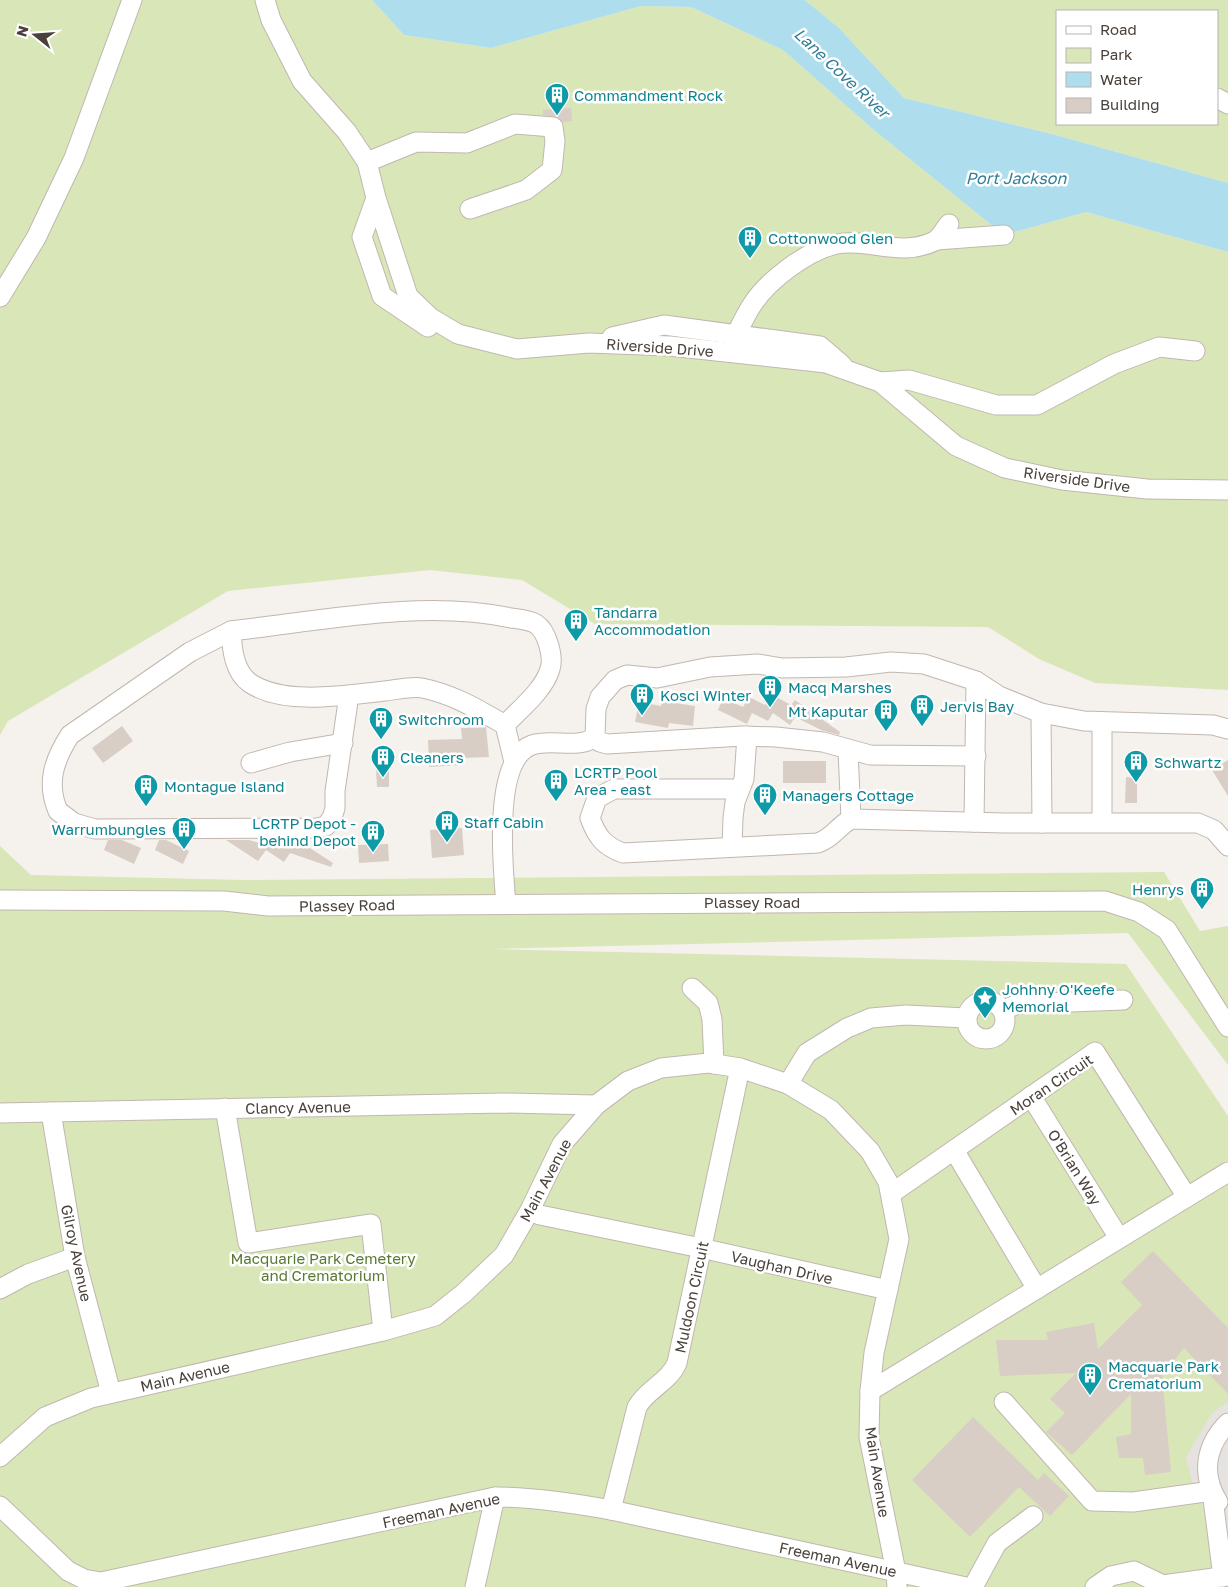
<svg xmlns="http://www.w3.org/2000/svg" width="1228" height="1587" viewBox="0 0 1228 1587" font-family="'Golos Text',sans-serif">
<rect width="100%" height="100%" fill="#f5f1ec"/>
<!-- green -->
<g fill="#d9e6b8" fill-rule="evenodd">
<path d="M0 0H372L404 35 491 48 641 6 691 7 783 50 875 131 1004 235 1086 212 1228 252V690L1095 683 1039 659 988 627 595 624 522 580 430 570 228 591 8 721 0 735Z"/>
<path d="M805 0H1228V183L1052 134 904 98 839 28ZM1057 11H1217V124H1057Z"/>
<path d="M0 846 31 875 242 880 1164 872 1200 931 1228 926V1065L1128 933 492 949 1126 964 1228 1116V1587H0Z"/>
</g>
<!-- parking -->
<path fill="#e5e2e0" d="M1228 1402V1531L1212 1522 1195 1493 1186 1457 1212 1413Z"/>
<!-- water -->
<path fill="#aedeed" d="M372 0H805L839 28 904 98 1052 134 1228 183V252L1086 212 1004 235 875 131 783 50 691 7 641 6 491 48 404 35Z"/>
<!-- building -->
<g fill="#d9cec5">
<path d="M571 108 572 121 563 122 558 117 543 115V110Z"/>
<path d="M771 694 791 705 795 700 840 732 839 735 821 730 795 717 790 725 773 713 768 721 752 713 747 724 718 710 723 698 743 707 749 697 765 705Z"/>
<path d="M662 701 695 706 693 726 669 723 668 728 635 722 639 702 661 706Z"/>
<path d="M122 726 133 741 103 763 92 748Z"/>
<path d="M486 727 489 757 461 758V765L429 767 428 740 462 739 461 728Z"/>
<path d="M1228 760V796L1212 770Z"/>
<rect x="783" y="761" width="43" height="22"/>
<path d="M376 769H389V787H377Z"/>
<path d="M1126 777 1137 778V803H1125Z"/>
<path d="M462 828 464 855 432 858 430 830Z"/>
<path d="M273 839 283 846 287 839H296L333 863 331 867 290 853 284 862 266 850 258 861 226 840H249L259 843 261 840Z"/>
<path d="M108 840H122L141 848 134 864 104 850Z"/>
<path d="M159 840H166L189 851 183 864 155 850Z"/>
<path d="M388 844 389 861 359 863 358 845Z"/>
<path d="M1153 1251 1228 1328V1394L1184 1348 1162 1375 1171 1472 1145 1475 1143 1458H1119L1116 1437 1131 1434V1394L1072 1455 1046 1432 1065 1413 1050 1399 1076 1373 1000 1376 996 1340H1048L1046 1332 1094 1323 1098 1349 1142 1305 1121 1282Z"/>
<path d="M973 1417 1038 1480 1044 1473 1069 1496 1050 1516 1019 1487 970 1537 912 1480Z"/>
</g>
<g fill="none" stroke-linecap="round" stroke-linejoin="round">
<defs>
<g id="minor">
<path d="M265 0 271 20 302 81 347 132 367 162 376 198 408 296 431 318 458 334 517 349 589 343 670 346 826 363 880 382 956 446 1005 468 1062 480 1147 489 1228 490"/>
<path d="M1217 98 1228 104"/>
<path d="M367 162 416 142 467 143 515 124 553 127 555 141 552 170 526 190 470 209"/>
<path d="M376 198 362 237 382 296 428 327"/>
<path d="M936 240 1004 235"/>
<path d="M0 297 36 238 74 158 132 0"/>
<path d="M736 335C741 325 746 314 752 305 768 280 808 250 837 244 870 238 899 258 935 241 940 238 945 229 949 224"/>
<path d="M612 337 664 325 820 346 842 365"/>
<path d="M880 382 909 380 996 405H1037L1114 364 1159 347 1195 351"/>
<path d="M231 631 190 652 70 735C54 760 46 783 58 811L74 823 95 829 317 828 326 826 332 818 335 808V791L349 695"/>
<path d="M1041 713 1042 823"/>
<path d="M1102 722V822"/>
<path d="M505 725C520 709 544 690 550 669 554 657 547 631 536 624 530 620 518 619 511 618 422 599 320 621 231 631 232 649 234 672 250 683 284 706 346 695 385 691 396 690 411 686 422 688 453 694 479 710 505 725L514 762"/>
<path d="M595 737 600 742 607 744 743 736 776 737 823 742 870 755 976 756"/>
<path d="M848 750 851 819"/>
<path d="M251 763 290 752 343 743"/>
<path d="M739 791 731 789H614L597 798 590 818C597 837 604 846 623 853L818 843C836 836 835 828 851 819L1005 823H1198L1214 830 1228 846"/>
<path d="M974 822 976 681"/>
<path d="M732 847 733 818 735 802 744 779 747 736"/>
<path d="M0 900 224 901 268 906 1105 901 1139 912 1167 930 1228 1027"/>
<path d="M506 904C503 870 492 759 532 745 552 738 577 750 595 737L596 709 600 697 615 680 627 675 657 678 710 667 758 664 782 668 846 667 891 662 924 664 976 681 999 696 1041 713 1084 721 1213 725 1228 729"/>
<path d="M692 988 708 1003 712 1019 714 1064"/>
<circle cx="986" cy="1020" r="19"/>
<path d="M1003 1010 1018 1004 1123 1000"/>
<path d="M788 1084 807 1053 847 1028 871 1018 906 1015 966 1018"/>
<path d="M1031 1096 1119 1238"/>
<path d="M225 1108 248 1243 371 1224 383 1331"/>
<path d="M51 1112 75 1257 111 1393"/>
<path d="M0 1113 503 1103 596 1105"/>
<path d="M954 1150 1037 1289"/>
<path d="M892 1193 1095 1052 1187 1197"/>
<path d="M530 1210 540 1215 701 1248 888 1290"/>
<path d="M0 1289 28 1274 75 1257"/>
<path d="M870 1391 1228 1172"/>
<path d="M1004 1402 1092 1501 1133 1502 1212 1491 1223 1577"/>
<path d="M0 1457 45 1417 91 1398 383 1331 435 1316 464 1293 504 1255 530 1210 562 1144 596 1105 628 1081 661 1068 709 1063 740 1068 788 1084 831 1110 870 1151 888 1182 899 1239 874 1353 870 1391 869 1437 896 1572 897 1587"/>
<path d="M1218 1502C1201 1475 1205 1446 1228 1423"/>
<path d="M0 1506 68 1571 84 1579 101 1582 495 1497C535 1497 573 1503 611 1510L966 1587"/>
<path d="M611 1510 637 1407C647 1389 669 1382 677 1363L740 1068"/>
<path d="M475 1587 495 1497"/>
<path d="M973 1587 997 1543 1033 1516"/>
<path d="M1095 1587 1111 1576 1134 1571 1163 1585 1228 1576"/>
</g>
</defs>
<!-- minor casing -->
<use href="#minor" stroke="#c1b7af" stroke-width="21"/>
<!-- minor -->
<use href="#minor" stroke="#fff" stroke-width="19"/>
</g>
<!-- icons -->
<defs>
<symbol id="building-pin" viewBox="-11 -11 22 30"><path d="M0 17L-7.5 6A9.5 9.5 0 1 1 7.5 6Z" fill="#0f9aa8" stroke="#fff"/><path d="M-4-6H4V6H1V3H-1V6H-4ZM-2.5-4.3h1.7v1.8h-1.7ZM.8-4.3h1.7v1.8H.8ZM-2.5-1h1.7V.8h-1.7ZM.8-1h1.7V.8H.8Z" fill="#fff"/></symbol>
<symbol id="sight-pin" viewBox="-11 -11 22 30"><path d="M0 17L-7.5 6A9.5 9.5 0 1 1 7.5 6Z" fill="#0f9aa8" stroke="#fff"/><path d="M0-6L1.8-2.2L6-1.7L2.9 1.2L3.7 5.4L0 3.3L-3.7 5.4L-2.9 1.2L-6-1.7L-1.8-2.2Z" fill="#fff"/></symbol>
</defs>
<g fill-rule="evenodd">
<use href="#building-pin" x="543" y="81" width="28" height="38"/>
<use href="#building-pin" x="736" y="224" width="28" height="38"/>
<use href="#building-pin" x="562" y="607" width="28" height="38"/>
<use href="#building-pin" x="756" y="673" width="28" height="38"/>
<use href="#building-pin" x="628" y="681" width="28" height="38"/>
<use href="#building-pin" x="908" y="692" width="28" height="38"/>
<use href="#building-pin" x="872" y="697" width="28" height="38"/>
<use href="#building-pin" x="367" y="705" width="28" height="38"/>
<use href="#building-pin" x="369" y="743" width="28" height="38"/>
<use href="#building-pin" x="1122" y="748" width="28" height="38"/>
<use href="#building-pin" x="542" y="767" width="28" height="38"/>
<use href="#building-pin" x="132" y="772" width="28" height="38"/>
<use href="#building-pin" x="751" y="781" width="28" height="38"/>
<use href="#building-pin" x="433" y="808" width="28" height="38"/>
<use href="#building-pin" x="170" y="815" width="28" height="38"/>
<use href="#building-pin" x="359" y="818" width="28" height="38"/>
<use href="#building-pin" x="1188" y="875" width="28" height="38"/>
<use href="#sight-pin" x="971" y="984" width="28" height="38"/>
<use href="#building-pin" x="1076" y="1361" width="28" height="38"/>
</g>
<g text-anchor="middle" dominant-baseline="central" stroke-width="5" stroke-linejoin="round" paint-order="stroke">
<!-- culture labels -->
<g font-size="15" fill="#0d838f" stroke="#fff" text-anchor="start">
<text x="574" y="95">Commandment Rock</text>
<text x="768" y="238">Cottonwood Glen</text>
<text x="594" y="612">Tandarra<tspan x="594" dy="17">Accommodation</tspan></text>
<text x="788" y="687">Macq Marshes</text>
<text x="660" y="695">Kosci Winter</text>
<text x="940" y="706">Jervis Bay</text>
<text x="868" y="711" text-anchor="end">Mt Kaputar</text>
<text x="398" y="719">Switchroom</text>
<text x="400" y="757">Cleaners</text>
<text x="1154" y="762">Schwartz</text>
<text x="574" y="772">LCRTP Pool<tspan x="574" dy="17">Area - east</tspan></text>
<text x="164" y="786">Montague Island</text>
<text x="782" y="795">Managers Cottage</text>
<text x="464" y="822">Staff Cabin</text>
<text x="356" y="823" text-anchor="end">LCRTP Depot -<tspan x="356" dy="17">behind Depot</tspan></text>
<text x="166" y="829" text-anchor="end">Warrumbungles</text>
<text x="1184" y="889" text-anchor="end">Henrys</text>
<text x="1002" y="989">Johhny O'Keefe<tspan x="1002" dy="17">Memorial</tspan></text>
<text x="1108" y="1366">Macquarie Park<tspan x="1108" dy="17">Crematorium</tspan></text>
</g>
<!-- street labels -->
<g font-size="15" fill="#4a413a" stroke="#fff">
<text transform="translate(660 347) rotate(4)">Riverside Drive</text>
<text transform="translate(1077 479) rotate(8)">Riverside Drive</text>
<text x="752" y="902">Plassey Road</text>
<text transform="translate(347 905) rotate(-1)">Plassey Road</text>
<text transform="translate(1051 1084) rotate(-34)">Moran Circuit</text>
<text transform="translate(298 1107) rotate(-1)">Clancy Avenue</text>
<text transform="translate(1075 1167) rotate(58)">O'Brian Way</text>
<text transform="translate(545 1180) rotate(-62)">Main Avenue</text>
<text transform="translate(77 1253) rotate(78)">Gilroy Avenue</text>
<text transform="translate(782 1267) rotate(13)">Vaughan Drive</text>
<text transform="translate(691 1297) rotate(-78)">Muldoon Circuit</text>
<text transform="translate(185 1376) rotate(-13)">Main Avenue</text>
<text transform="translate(878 1472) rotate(81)">Main Avenue</text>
<text transform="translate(441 1510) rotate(-12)">Freeman Avenue</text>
<text transform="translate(838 1559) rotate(12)">Freeman Avenue</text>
</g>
<!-- park labels -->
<g font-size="15" fill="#587930" stroke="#fff">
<text x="323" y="1258">Macquarie Park Cemetery<tspan x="323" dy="17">and Crematorium</tspan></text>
</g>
<!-- water labels -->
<g font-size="16" font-style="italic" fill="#327f99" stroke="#fff">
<text transform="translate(842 73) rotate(43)">Lane Cove River</text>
<text x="1016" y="178">Port Jackson</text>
</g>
</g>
<!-- legend -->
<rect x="1056" y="10" width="162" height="115" fill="#ffffff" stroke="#b7b3b0"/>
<rect x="1066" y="26" width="25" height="8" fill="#ffffff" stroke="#b7b3b0"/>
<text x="1100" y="35" font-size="15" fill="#4a413a">Road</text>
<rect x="1066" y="48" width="25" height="15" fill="#d9e6b8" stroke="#b7b3b0"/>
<text x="1100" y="60" font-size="15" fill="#4a413a">Park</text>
<rect x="1066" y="72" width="25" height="15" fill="#aedeed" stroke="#b7b3b0"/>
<text x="1100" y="85" font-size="15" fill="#4a413a">Water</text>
<rect x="1066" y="98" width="25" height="15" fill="#d9cec5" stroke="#b7b3b0"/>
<text x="1100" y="110" font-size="15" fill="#4a413a">Building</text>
<!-- north arrow -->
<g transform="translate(35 35) rotate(287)" stroke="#ffffff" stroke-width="4" paint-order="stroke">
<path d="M0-4L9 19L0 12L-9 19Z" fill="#4a413a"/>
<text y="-8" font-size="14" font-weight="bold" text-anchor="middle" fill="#4a413a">N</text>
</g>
</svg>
